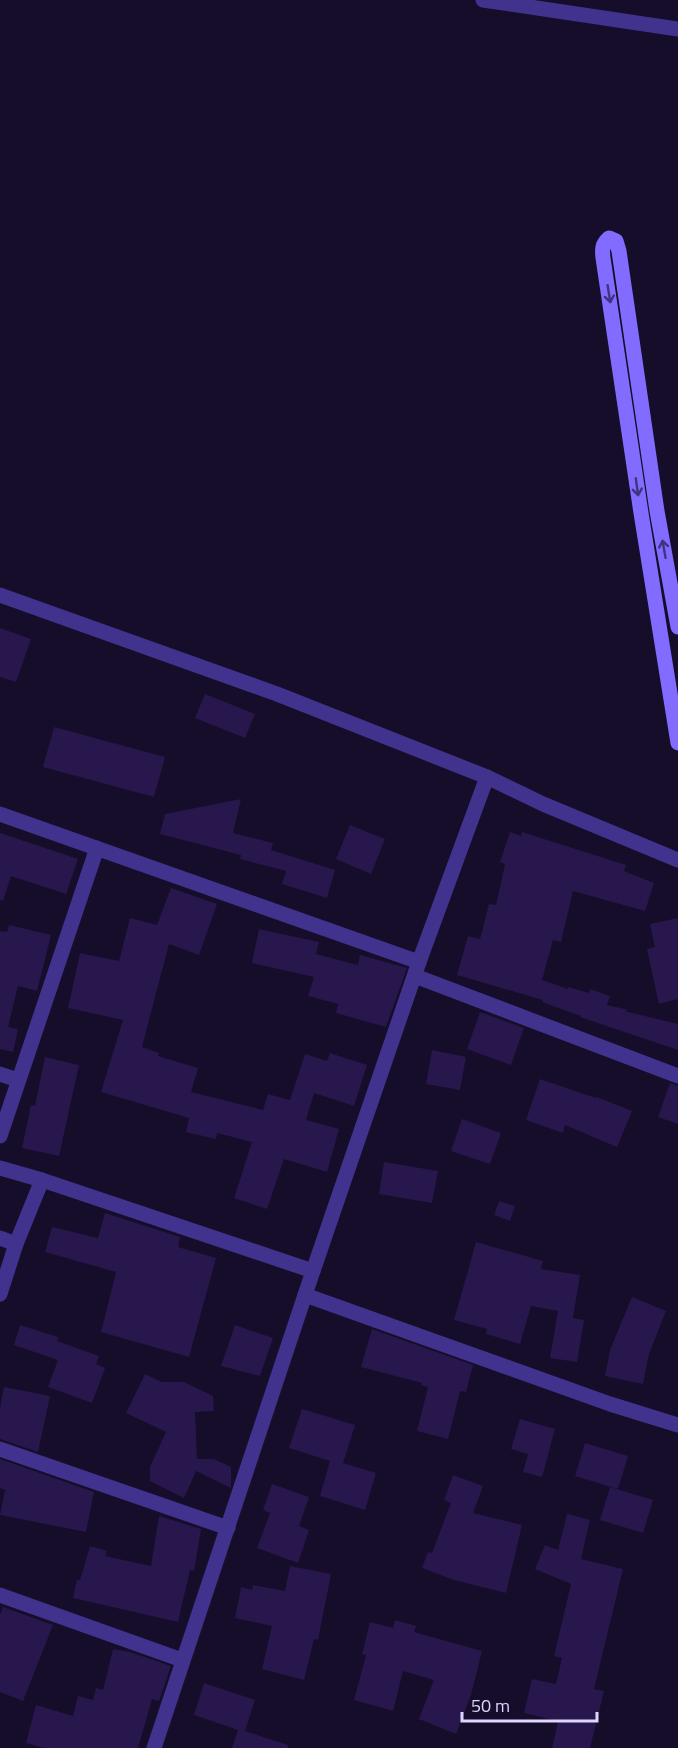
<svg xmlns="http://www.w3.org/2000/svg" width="678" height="1748" viewBox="0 0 678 1748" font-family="'Titillium Web',sans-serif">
<rect width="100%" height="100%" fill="#150d29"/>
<!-- building -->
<g fill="#28174c">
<path d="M0 628 31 639 16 682 0 677Z"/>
<path d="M205 694 255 714 245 738 195 718Z"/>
<path d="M54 727 165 757 154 797 43 767Z"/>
<path d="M241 799 233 833 273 843 271 850 335 870 327 898 282 884 286 871 240 859 241 855 160 834 165 814Z"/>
<path d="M350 825 385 839 371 874 336 859Z"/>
<path d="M510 832 521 836 522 832 626 865 624 871 654 883 645 911 573 891 561 942 553 940 542 980 568 989V987L589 993 590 989 610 996 607 1005 629 1010 624 1011 678 1024V1050L580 1017 581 1016 542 1002 543 1000 457 975 468 936 480 939 489 904 496 905 505 864 500 862Z"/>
<path d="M0 833 78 859 66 894 11 876 3 901 0 900Z"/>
<path d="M171 888 217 904 199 955 169 944 142 1047 159 1053 158 1056 198 1068 191 1092 263 1110 268 1094 290 1100 305 1054 327 1061 330 1053 367 1065 354 1106 314 1093 306 1120 339 1129 327 1172 284 1159 267 1209 234 1198 252 1142 217 1133 216 1139 186 1132 189 1118 101 1092 123 1020 68 1008 80 953 119 961 130 918 157 925Z"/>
<path d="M678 918V999L659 1004 647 949 655 947 650 924Z"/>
<path d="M9 925 51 935 37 991 18 986 8 1027 18 1029 13 1052 0 1049V931L7 932Z"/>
<path d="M259 929 319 942 316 954 358 965 360 955 407 968 386 1027 336 1013 338 1004 308 996 314 977 252 963Z"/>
<path d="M480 1012 524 1028 511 1065 467 1049Z"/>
<path d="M432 1050 466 1057 460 1090 426 1084Z"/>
<path d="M45 1057 79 1065 59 1156 22 1148 31 1105 35 1106Z"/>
<path d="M540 1079 596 1098 597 1097 632 1111 617 1147 565 1125 563 1133 526 1120Z"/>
<path d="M670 1083 678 1086V1124L658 1117Z"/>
<path d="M462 1119 501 1133 490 1164 451 1151Z"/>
<path d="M384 1162 438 1171 432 1203 379 1194Z"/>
<path d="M499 1201 515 1206 510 1221 494 1215Z"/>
<path d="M105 1213 180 1237 178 1247 216 1258 189 1357 101 1332 116 1272 45 1252 52 1227 98 1238Z"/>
<path d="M476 1242 543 1261 541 1269 580 1275 573 1318 584 1320 577 1362 550 1358 558 1311 531 1306 520 1344 486 1334 487 1329 454 1320Z"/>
<path d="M632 1297 666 1311 649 1354 643 1384 605 1376 610 1350Z"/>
<path d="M20 1325 58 1337 57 1341 99 1356 96 1364 105 1368 92 1403 48 1387 58 1360 14 1345Z"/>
<path d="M235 1325 273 1338 260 1376 221 1366Z"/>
<path d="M372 1329 473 1365 466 1392 460 1391 448 1439 417 1431 428 1387 421 1385 422 1383 361 1367Z"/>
<path d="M145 1374 162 1382H184L213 1396 214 1411 195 1412 197 1459H214L231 1467V1488L196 1471 184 1498 150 1481V1467L166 1432 126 1413Z"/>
<path d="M4 1387 50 1396 38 1452 0 1439V1408Z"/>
<path d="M302 1409 355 1425 343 1463 376 1473 365 1510 320 1496 330 1461 289 1448Z"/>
<path d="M520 1419 555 1429 542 1477 523 1472 528 1454 511 1449Z"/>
<path d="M585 1443 628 1456 618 1489 575 1476Z"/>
<path d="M0 1459 94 1492 86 1532 0 1515 5 1490 0 1488Z"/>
<path d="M453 1475 483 1486 473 1513 522 1525 506 1593 454 1580 422 1568 428 1552 432 1553 451 1503 444 1500Z"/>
<path d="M272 1484 309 1497 299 1526 309 1530 298 1563 257 1548 270 1513 263 1510Z"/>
<path d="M610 1487 653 1500 643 1533 600 1520Z"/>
<path d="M567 1514 590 1520 581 1559 623 1569 594 1689 604 1691 590 1748H552L558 1721 524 1713 532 1679 556 1684 562 1658 554 1656 571 1584 535 1569 545 1545 558 1550Z"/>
<path d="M159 1516 201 1529 194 1571 190 1570 178 1622 73 1598 77 1580H80L90 1546 107 1551 105 1556 151 1566Z"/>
<path d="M290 1566 331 1574 318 1640 314 1639 304 1680 262 1669 272 1626 235 1618 241 1587 252 1590 253 1585 285 1591Z"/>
<path d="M3 1607 53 1625 23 1701 0 1692V1615Z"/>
<path d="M395 1620 416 1626 414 1632 482 1651 471 1695 456 1734 419 1719 434 1680 403 1671 393 1711 354 1700 366 1655 362 1654 370 1622 393 1628Z"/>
<path d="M113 1649 130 1652 171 1666 159 1701 152 1699 138 1748H44L26 1743 36 1705 73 1716 78 1696 93 1700 96 1688 103 1690Z"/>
<path d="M204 1683 255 1700 245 1731 288 1745V1748H232L238 1730 194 1715Z"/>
</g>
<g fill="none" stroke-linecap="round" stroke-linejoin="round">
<!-- street -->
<g stroke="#41338d" stroke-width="15">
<path d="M483 0 678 29"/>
<path d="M0 595 277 694 487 777 543 804 678 860"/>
<path d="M0 814 419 962"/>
<path d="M415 976 678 1076"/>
<path d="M0 1074 18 1080"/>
<path d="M0 1136 97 848"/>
<path d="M0 1168 42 1180 313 1271"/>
<path d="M0 1238 16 1244 0 1294"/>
<path d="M16 1244 42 1180"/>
<path d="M305 1295 610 1404 678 1425"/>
<path d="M0 1449 228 1528"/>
<path d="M0 1595 182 1660"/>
<path d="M154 1748 313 1271 419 962 487 777"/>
</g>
<!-- secondary -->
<path stroke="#816cff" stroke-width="15" d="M678 627 657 511 619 251 616 241 609 238C602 244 602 249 603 258L641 513 678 743"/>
</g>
<!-- one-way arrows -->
<defs><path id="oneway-shaft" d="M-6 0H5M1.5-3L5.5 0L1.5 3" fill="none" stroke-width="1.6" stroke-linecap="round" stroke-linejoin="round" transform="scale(1.5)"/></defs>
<g stroke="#40337f">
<use href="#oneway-shaft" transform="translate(609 294) rotate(81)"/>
<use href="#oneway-shaft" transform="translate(637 487) rotate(82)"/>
<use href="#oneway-shaft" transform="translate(664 549) rotate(-100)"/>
</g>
<!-- scale -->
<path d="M462 1712v9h135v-9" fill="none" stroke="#dfd5ff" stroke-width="3"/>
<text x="471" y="1712" font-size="18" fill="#dfd5ff" stroke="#150d29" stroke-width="4.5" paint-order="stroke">50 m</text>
</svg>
